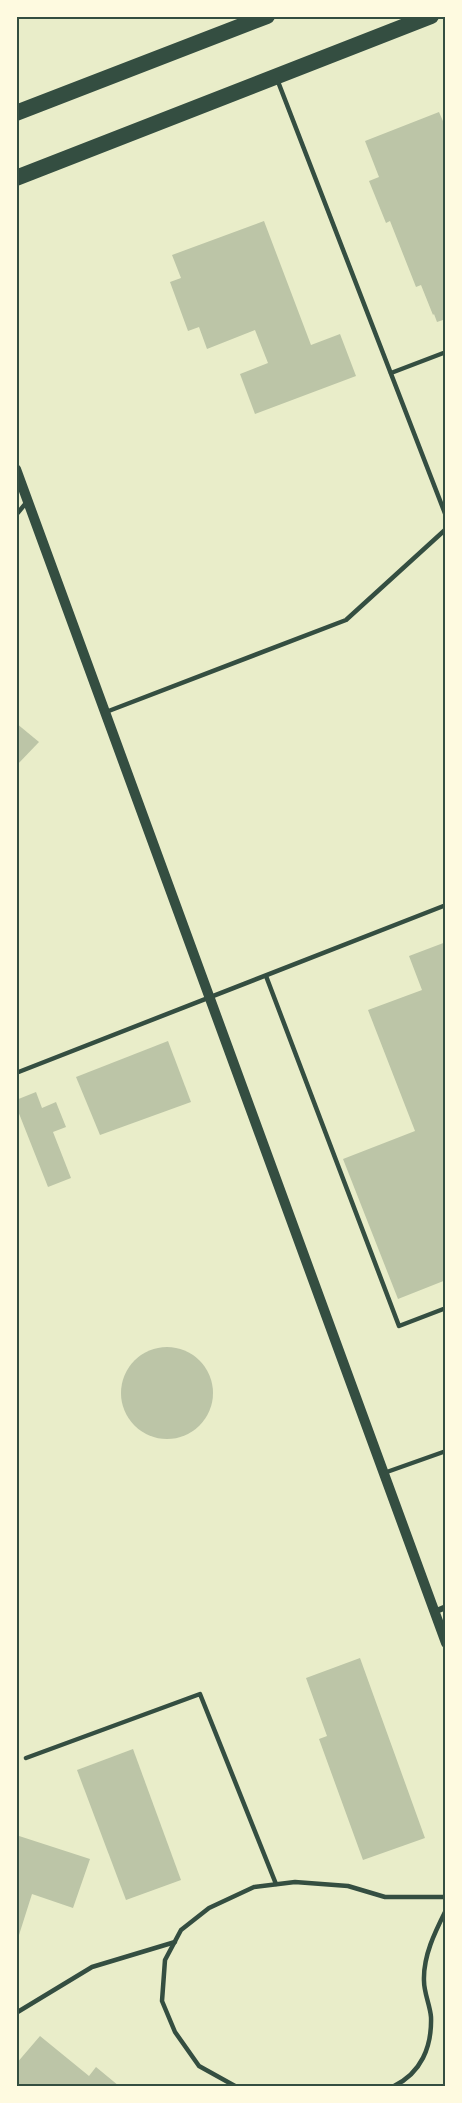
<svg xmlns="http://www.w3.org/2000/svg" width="462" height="2103" viewBox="0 0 462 2103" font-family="Roboto,sans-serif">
<rect width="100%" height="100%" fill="#e9edc9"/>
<!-- building -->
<g fill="#bcc5a7">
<path d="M439 112 446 128V319L437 322 434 314 433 315 421 285 416 287 390 221 386 223 369 181 379 177 365 141Z"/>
<path d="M264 221 311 345 340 334 356 376 255 414 240 374 268 363 255 330 207 349 199 327 188 331 170 282 181 278 172 255Z"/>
<path d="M16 723 39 742 16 766Z"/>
<path d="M446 942V1280L398 1299 343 1159 415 1131 368 1010 422 990 409 956Z"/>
<path d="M168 1041 191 1102 100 1135 76 1077Z"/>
<path d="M36 1092 42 1108 56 1102 66 1127 53 1132 71 1178 48 1187 16 1106V1100Z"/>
<circle cx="167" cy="1393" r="46"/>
<path d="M360 1658 425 1838 363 1860 319 1739 327 1736 306 1678Z"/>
<path d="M133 1749 181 1880 126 1900 77 1770Z"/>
<path d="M16 1835 90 1859 73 1908 32 1894 19 1935 16 1934Z"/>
<path d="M40 2036 89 2076 96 2067 119 2086H16V2064Z"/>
</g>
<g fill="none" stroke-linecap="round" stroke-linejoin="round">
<!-- service -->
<g stroke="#344e41" stroke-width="4.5">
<path d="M277 79 446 516"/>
<path d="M391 373 446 352"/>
<path d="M16 515 26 503"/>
<path d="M106 712 346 620 446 529"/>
<path d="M266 976 399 1326 446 1308"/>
<path d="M16 1073 446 905"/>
<path d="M384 1473 446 1451"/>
<path d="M26 1758 200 1694 276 1884"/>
<path d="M16 2013 92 1967 175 1942"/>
<path d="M235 2086 199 2066 175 2032 162 2001 165 1960 181 1930 209 1908 254 1887 295 1882 348 1886 385 1897H446"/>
<path d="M394 2086C421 2073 432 2047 431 2017 430 2005 424 1993 424 1981 423 1956 435 1932 446 1910"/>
</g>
<!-- minor -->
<path stroke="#344e41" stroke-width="6" d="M434 1612 446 1607"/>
<!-- tertiary -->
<path stroke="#344e41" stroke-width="10" d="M16 469 446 1643"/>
<!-- trunk -->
<g stroke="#344e41" stroke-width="16">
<path d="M16 113 267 16"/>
<path d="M16 178 431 16"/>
</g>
</g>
<!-- border -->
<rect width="462" height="2103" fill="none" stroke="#fefae0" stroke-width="36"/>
<rect x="18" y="18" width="426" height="2067" fill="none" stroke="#344e41" stroke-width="2"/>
</svg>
